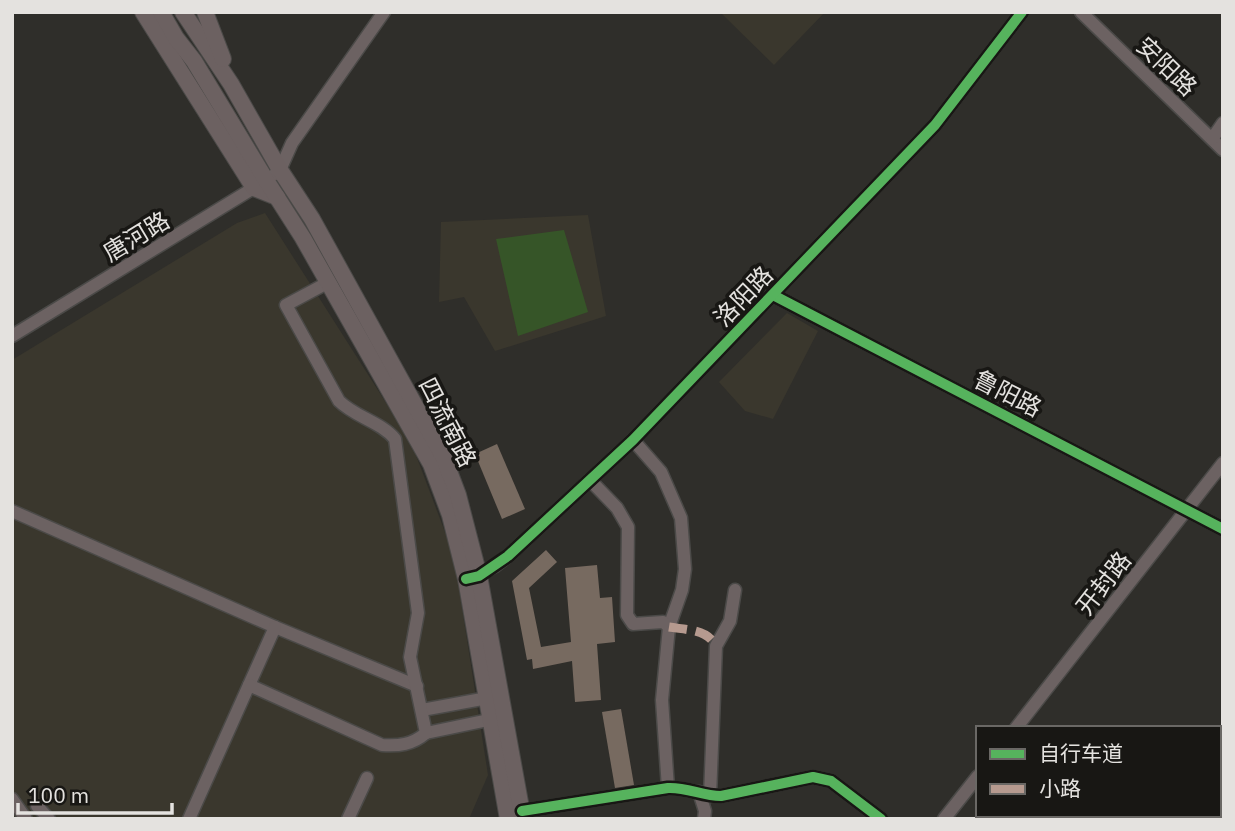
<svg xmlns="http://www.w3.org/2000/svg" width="1235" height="831" viewBox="0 0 1235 831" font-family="'IBM Plex Sans','Noto Sans SC',sans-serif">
<rect width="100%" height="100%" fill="#2f2e2a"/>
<!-- built -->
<g fill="#3a372d">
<path d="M720 12H825L774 65Z"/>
<path d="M265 213 411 442 454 556 488 775 469 819H12V360L237 223Z"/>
<path d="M588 215 606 316 495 351 464 297 439 302 441 222Z"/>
<path d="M787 313 818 331 773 419 745 411 719 382Z"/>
</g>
<!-- grass -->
<path fill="#365528" d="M564 230 588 312 518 336 496 239Z"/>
<!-- building -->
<g fill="#776a60">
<path d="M497 444 525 509 502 519 475 454Z"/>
<path d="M546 550 557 562 529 588 541 647 571 642 565 568 597 565 600 598 612 597 615 642 597 644 601 700 575 702 572 661 533 669 532 659 527 660 512 581Z"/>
<path d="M621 709 634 785 615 788 602 712Z"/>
</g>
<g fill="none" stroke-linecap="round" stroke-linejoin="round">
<defs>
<g id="minor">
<path d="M1081 12 1223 150"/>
<path d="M1212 139 1223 123"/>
<path d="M275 174 280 170 292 143 384 12"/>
<path d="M773 295 1223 529"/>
<path d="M12 336 260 184"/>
<path d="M633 440 661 472 681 518 685 569 682 590 669 627 662 700 668 788"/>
<path d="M590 480 617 508 628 527 627 615 633 624 663 622 669 627"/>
<path d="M12 511 275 627 417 686"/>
<path d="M473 577 495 566 508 556 633 440 935 125 1022 12"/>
<path d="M249 685 275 627"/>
<path d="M422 710 493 697"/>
<path d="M1016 728 1223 463"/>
<path d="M426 733 498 718"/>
<path d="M699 792 705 811 704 819"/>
<path d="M710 796 716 646 730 621 735 590"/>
<path d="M12 799 26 819"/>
<path d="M37 806 49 819"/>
<path d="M522 811 668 788C687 787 702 796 721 796L813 777 831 781 881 819"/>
<path d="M1087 815 1100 819"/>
<path d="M189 819 249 685 382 745C399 746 412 745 426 733L410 657 418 613 395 439C381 422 355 417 339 401L286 305 329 282"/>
<path d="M348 819 367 778"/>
<path d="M944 819 978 776"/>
<path d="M990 819 1000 815"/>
</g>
<g id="major">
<path d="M143 12 254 188 277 197"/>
<path d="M161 12 176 38 194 61 266 180 303 238 431 464 450 515 466 579 508 819"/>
<path d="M183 12 231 84 280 170 312 219 444 458 458 495 479 576 523 819"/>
<path d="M205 12 223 59"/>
</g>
</defs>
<!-- minor casing -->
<use href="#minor" stroke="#4b4a48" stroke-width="15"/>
<!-- major casing -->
<use href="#major" stroke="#4b4a48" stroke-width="18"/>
<!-- minor -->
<use href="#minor" stroke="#6c6262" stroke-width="12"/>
<!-- major -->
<use href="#major" stroke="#6c6161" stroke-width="16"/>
<!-- quiet -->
<path stroke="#b69a8f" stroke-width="9" stroke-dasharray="18 9" stroke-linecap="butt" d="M669 627C687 630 707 629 716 646"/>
<defs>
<g id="cycleway">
<path d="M773 295 1223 529"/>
<path d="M466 579 479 576 508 556 633 440 935 125 1022 12"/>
<path d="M522 811 668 788C687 787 702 796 721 796L813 777 831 781 881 819"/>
</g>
</defs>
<!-- cycleway casing -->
<use href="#cycleway" stroke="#181714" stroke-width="15"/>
<!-- cycleway -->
<use href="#cycleway" stroke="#56b35d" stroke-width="10"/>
</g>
<g text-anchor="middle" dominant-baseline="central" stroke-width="7" stroke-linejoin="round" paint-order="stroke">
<!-- street labels -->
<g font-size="24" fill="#e4e2df" stroke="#181714">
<text transform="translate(1167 66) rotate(44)">安阳路</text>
<text transform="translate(136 236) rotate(-31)">唐河路</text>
<text transform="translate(743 296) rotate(-46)">洛阳路</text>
<text transform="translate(1008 393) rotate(27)">鲁阳路</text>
<text transform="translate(448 422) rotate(63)">四流南路</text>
<text transform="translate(1103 583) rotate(-52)">开封路</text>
</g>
</g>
<!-- border -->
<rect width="1235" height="831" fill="none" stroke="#e4e2df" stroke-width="28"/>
<!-- legend -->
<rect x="976" y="726" width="245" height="91" fill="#181714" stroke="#6a6865" stroke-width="2"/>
<rect x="990" y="749" width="35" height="10" fill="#56b35d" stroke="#6a6865" stroke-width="2"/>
<text x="1039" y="761" font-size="21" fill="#e4e2df">自行车道</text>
<rect x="990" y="784" width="35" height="10" fill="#b69a8f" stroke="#6a6865" stroke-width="2"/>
<text x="1039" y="796" font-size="21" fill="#e4e2df">小路</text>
<!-- scale -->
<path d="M18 803v10h154v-10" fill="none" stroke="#e4e2df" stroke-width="3.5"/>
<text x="28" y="803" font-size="21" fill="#e4e2df" stroke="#181714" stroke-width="5" paint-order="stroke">100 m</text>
</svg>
